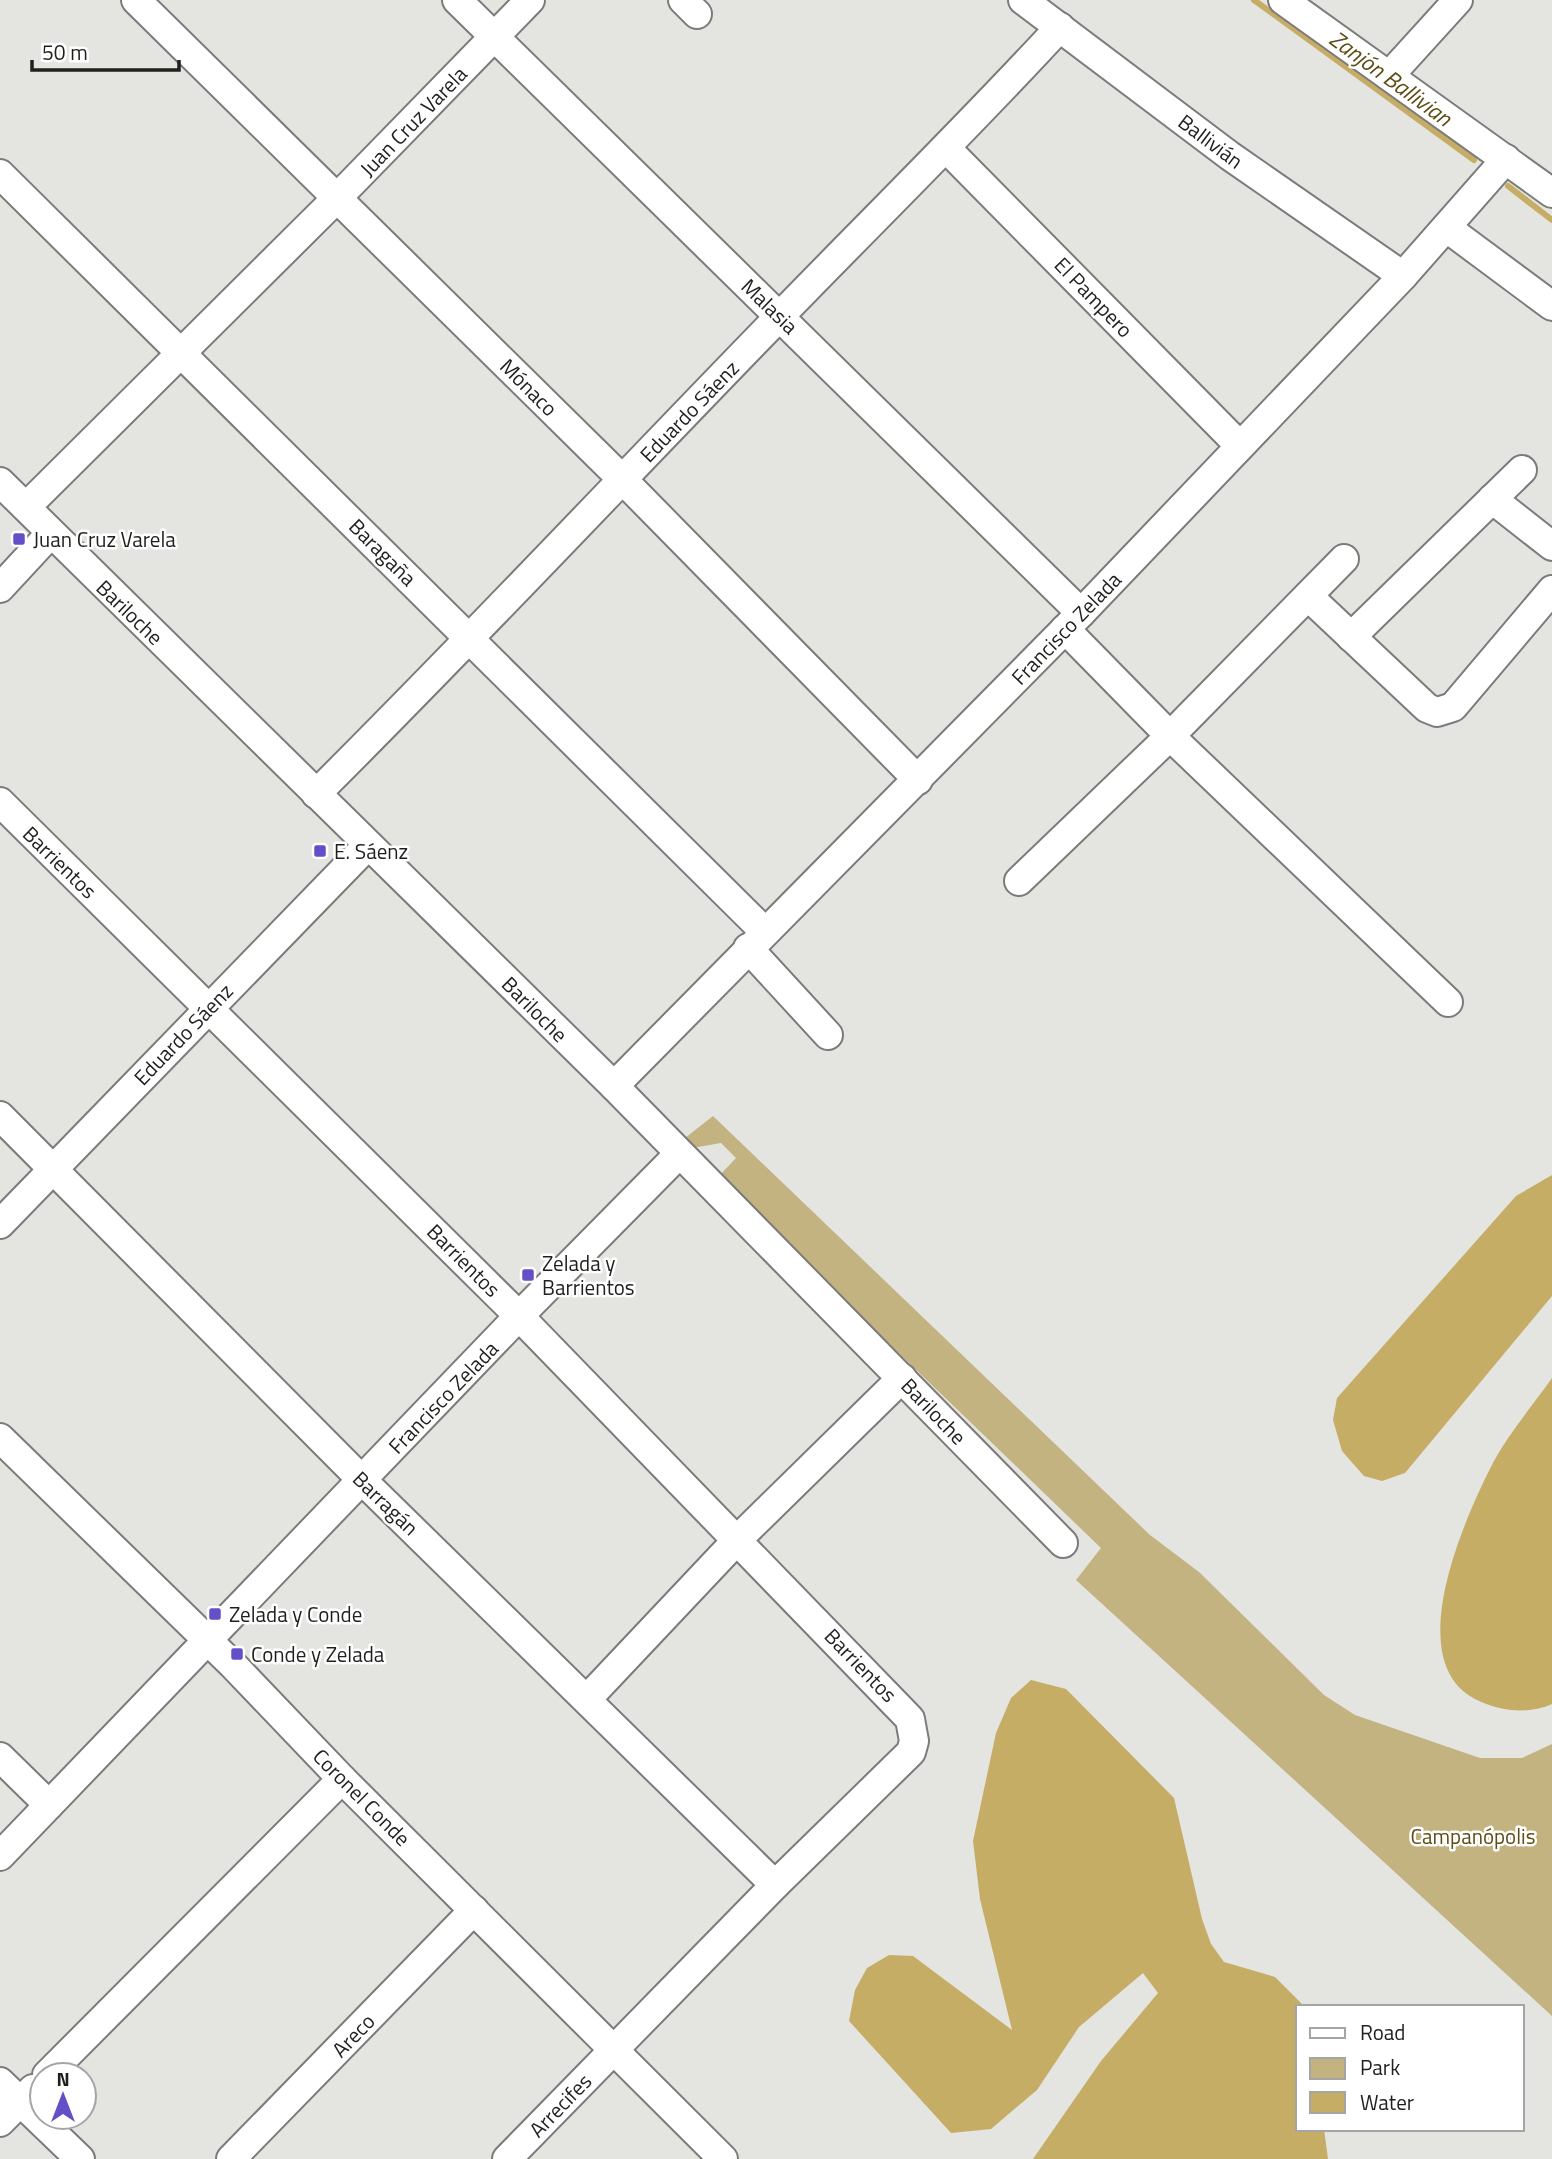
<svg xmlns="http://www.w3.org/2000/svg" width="1552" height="2159" viewBox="0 0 1552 2159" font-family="'Titillium Web',sans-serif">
<rect width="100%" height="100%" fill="#e4e4e1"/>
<!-- green -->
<path fill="#c3b380" d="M713 1116 1150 1535 1199 1572 1324 1695 1355 1715 1480 1758H1522L1552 1744V2016L1076 1580 1101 1548 717 1178 736 1158 721 1143 692 1148 685 1138Z"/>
<!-- water -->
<g fill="#c5ad65">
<path d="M1552 1175V1296L1405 1473 1382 1481 1364 1476 1342 1451 1333 1420 1337 1398 1516 1196Z"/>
<path d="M1552 1378V1704C1529 1715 1498 1711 1475 1699 1400 1660 1466 1515 1494 1461 1510 1432 1533 1405 1552 1378Z"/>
<path d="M1031 1680 1066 1689 1174 1798 1202 1919 1211 1944 1224 1962 1275 1977 1305 2007H1298V2129H1324L1328 2159H1033L1101 2061 1158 1993 1143 1973 1079 2027 1037 2090 991 2129 951 2133 849 2021 855 1990 867 1968 889 1955 913 1956 1012 2030 980 1899 973 1841 996 1733 1011 1698Z"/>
</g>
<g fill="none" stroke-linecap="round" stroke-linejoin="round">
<!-- stream -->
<g stroke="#c5ad65" stroke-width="6">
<path d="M1254 0 1474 160"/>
<path d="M1508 186 1552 220"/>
</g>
<defs>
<g id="minor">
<path d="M136 0 623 480 918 780"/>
<path d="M457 0 1081 613"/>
<path d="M683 0 697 14"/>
<path d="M1023 0 1230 156 1403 276"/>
<path d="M1283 0 1552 193"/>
<path d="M1389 76 1458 0"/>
<path d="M947 149 1240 446"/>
<path d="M0 174 764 931"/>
<path d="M1447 228 1552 306"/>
<path d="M0 482 614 1086 1063 1543"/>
<path d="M1492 499 1552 546"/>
<path d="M26 507 337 198 530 0"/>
<path d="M0 588 50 534"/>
<path d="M1308 596 1427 708 1437 712 1453 707 1552 590"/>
<path d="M1065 629 1170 736 1448 1002"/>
<path d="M1351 637 1522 470"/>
<path d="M316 794C474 637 625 475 780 316 873 220 969 126 1060 27"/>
<path d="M0 802 519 1316 910 1719 914 1741 911 1752 775 1885 507 2159"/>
<path d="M1019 881 1170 736 1344 559"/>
<path d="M748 948 828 1035"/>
<path d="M614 1086 1081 613 1403 276 1506 159"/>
<path d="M0 1116 362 1480 775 1885"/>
<path d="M0 1224 368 845"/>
<path d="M0 1438 233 1665 342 1779 723 2159"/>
<path d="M588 1698 738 1539 902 1378"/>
<path d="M0 1757 49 1805"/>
<path d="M0 1856 519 1316 679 1154"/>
<path d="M47 2075 342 1779"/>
<path d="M0 2082 80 2159"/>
<path d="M0 2122 33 2089"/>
<path d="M231 2159 474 1910"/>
</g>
</defs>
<!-- minor casing -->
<use href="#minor" stroke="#7c7b79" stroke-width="32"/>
<!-- minor -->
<use href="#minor" stroke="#fff" stroke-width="28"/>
</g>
<!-- markers -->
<g fill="#654fc8" stroke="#fff" stroke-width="2.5">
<rect x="12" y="532" width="14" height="14" rx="3.5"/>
<rect x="313" y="844" width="14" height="14" rx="3.5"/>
<rect x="521" y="1268" width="14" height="14" rx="3.5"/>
<rect x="208" y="1607" width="14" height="14" rx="3.5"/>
<rect x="230" y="1647" width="14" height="14" rx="3.5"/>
</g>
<g text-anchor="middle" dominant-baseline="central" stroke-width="5" stroke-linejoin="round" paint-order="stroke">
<!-- street labels -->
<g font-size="21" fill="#1f1f1e" stroke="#fff">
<text transform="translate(413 121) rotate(-46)">Juan Cruz Varela</text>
<text transform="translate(1211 141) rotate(37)">Ballivián</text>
<text transform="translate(1094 297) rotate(46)">El Pampero</text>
<text transform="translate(770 306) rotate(44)">Malasia</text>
<text transform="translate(529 387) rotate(45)">Mónaco</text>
<text transform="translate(689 411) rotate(-46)">Eduardo Sáenz</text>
<text transform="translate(383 552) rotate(45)">Baragaña</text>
<text transform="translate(130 612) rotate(44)">Bariloche</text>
<text transform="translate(1066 628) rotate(-46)">Francisco Zelada</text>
<text transform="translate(60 862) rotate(44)">Barrientos</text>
<text transform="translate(535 1009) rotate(45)">Bariloche</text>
<text transform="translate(183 1034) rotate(-46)">Eduardo Sáenz</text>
<text transform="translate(464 1260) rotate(45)">Barrientos</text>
<text transform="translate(443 1397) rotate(-46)">Francisco Zelada</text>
<text transform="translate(934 1411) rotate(46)">Bariloche</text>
<text transform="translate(386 1503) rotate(44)">Barragán</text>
<text transform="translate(861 1665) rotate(46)">Barrientos</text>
<text transform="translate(362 1797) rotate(45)">Coronel Conde</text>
<text transform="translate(353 2035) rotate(-46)">Areco</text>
<text transform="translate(560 2105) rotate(-46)">Arrecifes</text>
</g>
<!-- poi labels -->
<g font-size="21" fill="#1f1f1e" stroke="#fff" text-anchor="start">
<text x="33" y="539">Juan Cruz Varela</text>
<text x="334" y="851">E. Sáenz</text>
<text x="542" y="1263">Zelada y<tspan x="542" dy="24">Barrientos</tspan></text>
<text x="229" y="1614">Zelada y Conde</text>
<text x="251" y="1654">Conde y Zelada</text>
</g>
<!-- park labels -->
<g font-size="21" fill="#5f4e16" stroke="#fff">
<text x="1473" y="1836">Campanópolis</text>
</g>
<!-- water labels -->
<g font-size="23" font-style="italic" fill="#5d4d14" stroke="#fff">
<text transform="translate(1391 78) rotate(36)">Zanjón Ballivian</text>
</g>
</g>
<!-- legend -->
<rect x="1296" y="2005" width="228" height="126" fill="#ffffff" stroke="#a5a5a5" stroke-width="2"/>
<rect x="1310" y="2028" width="35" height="10" fill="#ffffff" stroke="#a5a5a5" stroke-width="2"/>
<text x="1360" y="2040" font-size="21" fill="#1f1f1e">Road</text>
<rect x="1310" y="2058" width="35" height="21" fill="#c3b380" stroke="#a5a5a5" stroke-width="2"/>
<text x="1360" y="2075" font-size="21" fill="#1f1f1e">Park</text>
<rect x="1310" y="2092" width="35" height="21" fill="#c5ad65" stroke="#a5a5a5" stroke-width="2"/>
<text x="1360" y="2110" font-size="21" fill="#1f1f1e">Water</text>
<!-- north arrow -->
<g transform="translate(63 2096)"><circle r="33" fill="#ffffff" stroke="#a5a5a5" stroke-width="2"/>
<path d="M0-5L12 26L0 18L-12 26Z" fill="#654fc8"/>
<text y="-10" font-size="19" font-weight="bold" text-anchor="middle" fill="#1f1f1e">N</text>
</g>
<!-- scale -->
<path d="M32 60v10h147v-10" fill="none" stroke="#1f1f1e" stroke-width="3.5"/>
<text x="42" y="60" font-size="21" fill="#1f1f1e" stroke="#ffffff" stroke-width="5" paint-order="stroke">50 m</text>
</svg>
